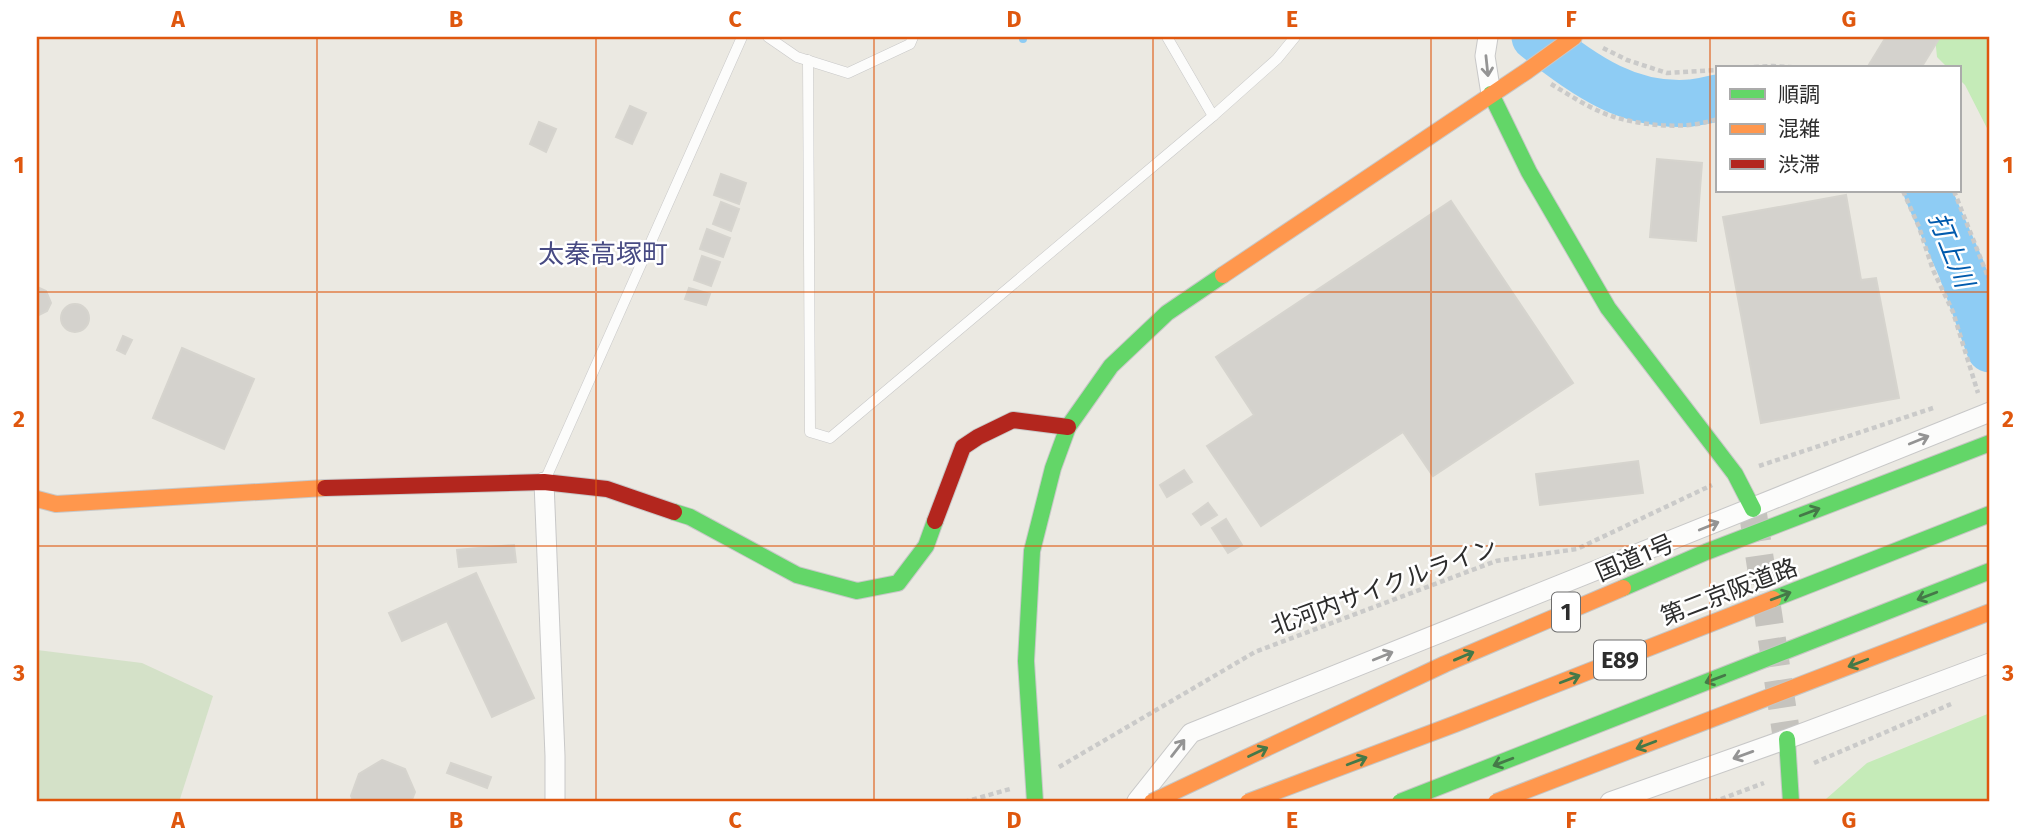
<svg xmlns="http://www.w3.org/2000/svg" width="2027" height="839" viewBox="0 0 2027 839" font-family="'Fira Sans','Noto Sans JP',sans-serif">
<rect width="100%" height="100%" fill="#ebe9e2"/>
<!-- green -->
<g fill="#c5ebb8">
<path d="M1935 37H1990V134L1965 85 1959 79V68H1948L1937 57Z"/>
<path d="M1990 713V802H1826V799L1867 763Z"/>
</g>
<!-- cemetery -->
<path fill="#d4e1c8" d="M37 650 142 663 213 696 179 802H37Z"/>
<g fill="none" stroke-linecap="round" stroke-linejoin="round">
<!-- stream -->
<path stroke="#8eccf4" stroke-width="8" d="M1023 39V37"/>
<!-- river -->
<g stroke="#8eccf4" stroke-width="47">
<path d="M1535 37C1583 73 1626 108 1691 103 1699 102 1709 100 1717 98"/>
<path d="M1927 191 1961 268 1990 349"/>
</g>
</g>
<!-- building -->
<g fill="#d4d2cd" stroke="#d6d4ce" stroke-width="2">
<path d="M1886 37H1940L1921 68H1867Z"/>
<path d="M630 106 646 113 632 144 616 137Z"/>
<path d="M539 122 556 129 546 152 530 144Z"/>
<path d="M1657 159 1702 163 1696 241 1650 237Z"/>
<path d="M721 174 746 183 739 204 714 195Z"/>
<path d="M1846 195 1861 280 1876 278 1899 398 1761 423 1723 217Z"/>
<path d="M1451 201 1573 383 1433 476 1403 432 1261 526 1207 446 1254 415 1216 357Z"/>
<path d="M721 202 739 209 731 231 713 224Z"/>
<path d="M707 229 730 238 723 257 700 249Z"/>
<path d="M702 256 720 262 711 286 694 280Z"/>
<path d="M37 287 46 291 51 303 47 311 37 316Z"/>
<path d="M689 288 710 294 706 305 685 299Z"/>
<circle cx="75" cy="318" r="14"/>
<path d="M123 336 132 340 125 354 117 350Z"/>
<path d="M182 348 254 379 224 449 153 418Z"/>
<path d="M1638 461 1643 493 1540 505 1536 474Z"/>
<path d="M1184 470 1192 482 1167 497 1160 485Z"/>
<path d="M1208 503 1217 515 1201 525 1193 514Z"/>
<path d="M1226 519 1242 545 1228 553 1212 528Z"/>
<path d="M514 545 516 562 459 567 457 550Z"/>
<path d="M476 573 534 698 492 717 447 621 402 641 389 613Z"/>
<path d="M382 760 405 769 415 792 411 802H354L351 796 359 774Z"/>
<path d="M451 763 491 777 487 788 447 773Z"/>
</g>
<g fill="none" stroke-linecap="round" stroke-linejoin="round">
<!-- secondary-tunnel -->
<path stroke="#c5c3be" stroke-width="28" stroke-dasharray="28 14" stroke-linecap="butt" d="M1753 514 1787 739"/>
<defs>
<g id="lane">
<path d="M768 37 797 57 848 73 910 44 913 37"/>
<path d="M1167 37 1213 116"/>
<path d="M808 60 810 432 830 438 1213 116 1277 59 1295 37"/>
<path d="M546 478 742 37"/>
</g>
<g id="street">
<path d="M1488 37 1485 56 1491 94"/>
<path d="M544 482 555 756V802"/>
<path d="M1137 801 1191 733 1990 412"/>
<path d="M1610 802 1787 739 1990 663"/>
</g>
<g id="fast">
<path d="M1491 94 1529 172 1608 308 1735 474 1753 509"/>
<path d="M674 512 690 517 797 575 857 591 898 583 926 546 935 521"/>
<path d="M1787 739 1791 802"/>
<path d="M1035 802 1026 661 1032 551 1053 468 1068 427 1111 366 1167 313 1223 275"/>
</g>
<g id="slow">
<path d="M1223 275 1527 71 1574 37"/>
<path d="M37 499 56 504 325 488"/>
</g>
<g id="jam">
<path d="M325 488 544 482 607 489 674 512"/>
<path d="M935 521 963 447 978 437 1013 420 1068 427"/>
</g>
</defs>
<!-- lane casing -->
<use href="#lane" stroke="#c8c8c8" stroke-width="11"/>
<!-- street casing -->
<use href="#street" stroke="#c8c8c8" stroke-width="21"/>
<!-- fast casing -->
<use href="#fast" stroke="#c8c8c8" stroke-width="18"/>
<!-- slow casing -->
<use href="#slow" stroke="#c8c8c8" stroke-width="18"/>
<!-- jam casing -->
<use href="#jam" stroke="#c8c8c8" stroke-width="18"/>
<!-- path -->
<g stroke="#cacac9" stroke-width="4.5" stroke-dasharray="5 3.5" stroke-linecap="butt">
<path d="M1603 48 1627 60 1667 73 1717 70"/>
<path d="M1737 68 1773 66 1804 68"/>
<path d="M1551 84C1571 96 1592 110 1614 117 1646 126 1686 130 1717 119"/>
<path d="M1903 191 1919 227 1933 270 1953 312 1978 393"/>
<path d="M1954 191 1990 282"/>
<path d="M1759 466 1933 408"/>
<path d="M1814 763 1951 704"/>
<path d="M1059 767 1255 652 1496 561 1577 549 1712 485"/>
<path d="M964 802 1010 789"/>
<path d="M1713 802 1764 783"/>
</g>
<!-- lane -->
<use href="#lane" stroke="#fcfcfb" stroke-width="10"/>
<!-- street -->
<use href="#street" stroke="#fcfcfb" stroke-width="19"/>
<!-- fast -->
<use href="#fast" stroke="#63d668" stroke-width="16"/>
<!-- slow -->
<use href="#slow" stroke="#ff974d" stroke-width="16"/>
<!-- jam -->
<use href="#jam" stroke="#b3261e" stroke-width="16"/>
<defs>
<g id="fast-bridge">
<path d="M1623 588 1706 552 1990 443"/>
<path d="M1773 599 1990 514"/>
<path d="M1400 802 1990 571"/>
</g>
<g id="slow-bridge">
<path d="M1152 802 1445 664 1623 588"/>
<path d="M1248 802 1455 724 1773 599"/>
<path d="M1496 802 1990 612"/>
</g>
</defs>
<!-- fast-bridge casing -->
<use href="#fast-bridge" stroke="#c6c5c3" stroke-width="18" stroke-linecap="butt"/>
<!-- slow-bridge casing -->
<use href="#slow-bridge" stroke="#c6c5c3" stroke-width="18" stroke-linecap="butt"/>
<!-- fast-bridge -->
<use href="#fast-bridge" stroke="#63d668" stroke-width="16"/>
<!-- slow-bridge -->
<use href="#slow-bridge" stroke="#ff974d" stroke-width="16"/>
</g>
<!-- one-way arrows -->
<defs><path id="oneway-shaft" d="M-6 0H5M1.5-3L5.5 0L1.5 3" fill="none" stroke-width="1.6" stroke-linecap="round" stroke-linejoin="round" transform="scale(1.75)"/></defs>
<g stroke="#949494">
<use href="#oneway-shaft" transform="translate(1487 66) rotate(84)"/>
<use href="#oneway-shaft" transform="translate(1919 440) rotate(-22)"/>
<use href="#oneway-shaft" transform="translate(1709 526) rotate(-22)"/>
<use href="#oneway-shaft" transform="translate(1383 656) rotate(-22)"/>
<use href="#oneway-shaft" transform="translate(1178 748) rotate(-52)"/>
<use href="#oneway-shaft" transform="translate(1743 755) rotate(160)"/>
</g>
<g stroke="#457948">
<use href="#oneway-shaft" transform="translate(1810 512) rotate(-21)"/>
<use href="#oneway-shaft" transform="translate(1781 596) rotate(-21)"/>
<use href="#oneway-shaft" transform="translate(1927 596) rotate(159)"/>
<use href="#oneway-shaft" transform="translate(1464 656) rotate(-23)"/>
<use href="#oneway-shaft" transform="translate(1858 663) rotate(159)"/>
<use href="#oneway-shaft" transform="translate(1570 679) rotate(-21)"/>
<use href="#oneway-shaft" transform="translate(1715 679) rotate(159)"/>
<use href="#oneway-shaft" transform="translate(1646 745) rotate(159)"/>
<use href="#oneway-shaft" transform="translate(1258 752) rotate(-25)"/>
<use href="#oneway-shaft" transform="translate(1357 761) rotate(-21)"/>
<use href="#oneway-shaft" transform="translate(1503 762) rotate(159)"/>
</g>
<!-- grid -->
<path fill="none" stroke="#df570e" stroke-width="2" stroke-opacity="0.55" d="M317 37V802M596 37V802M874 37V802M1153 37V802M1431 37V802M1710 37V802M37 292H1990M37 546H1990"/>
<g text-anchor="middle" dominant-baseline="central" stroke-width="5" stroke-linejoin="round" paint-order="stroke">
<!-- shield labels -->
<g fill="#fff" stroke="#6c6c6c" stroke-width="2">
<rect x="1552" y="592.5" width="28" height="39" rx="5"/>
<rect x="1594" y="640.5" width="52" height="39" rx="5"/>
</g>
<g font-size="23" font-weight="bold" fill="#2d2d2d">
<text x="1566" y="612">1</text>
<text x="1620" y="660">E89</text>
</g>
<!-- street labels -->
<g font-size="24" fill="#2d2d2d" stroke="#fff">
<text transform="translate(1635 558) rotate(-23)">国道1号</text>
<text transform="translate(1384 587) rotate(-20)">北河内サイクルライン</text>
<text transform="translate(1729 592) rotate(-21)">第二京阪道路</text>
</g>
<!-- water labels -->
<g font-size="26" font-style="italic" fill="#005aad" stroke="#fff">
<text transform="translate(1951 250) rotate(68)">打上川</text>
</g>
<!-- neighbourhood labels -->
<g font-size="26" fill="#474a83" stroke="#fff">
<text x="603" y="254">太秦高塚町</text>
</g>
</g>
<!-- border -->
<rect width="2027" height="839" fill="none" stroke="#ffffff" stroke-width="77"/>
<!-- legend -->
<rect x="1716" y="66" width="245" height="126" fill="#ffffff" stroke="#ababab" stroke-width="2"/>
<rect x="1730" y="89" width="35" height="10" fill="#63d668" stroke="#ababab" stroke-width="2"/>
<text x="1778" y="102" font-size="21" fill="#2d2d2d">順調</text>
<rect x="1730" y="124" width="35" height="10" fill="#ff974d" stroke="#ababab" stroke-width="2"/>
<text x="1778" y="136" font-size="21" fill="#2d2d2d">混雑</text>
<rect x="1730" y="159" width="35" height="10" fill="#b3261e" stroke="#ababab" stroke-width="2"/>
<text x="1778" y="172" font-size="21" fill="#2d2d2d">渋滞</text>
<rect x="38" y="38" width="1950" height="762" fill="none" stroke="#df570e" stroke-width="2.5"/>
<g font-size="23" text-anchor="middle" font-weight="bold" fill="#df570e">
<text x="178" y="27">A</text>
<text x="456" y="27">B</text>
<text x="735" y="27">C</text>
<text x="1014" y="27">D</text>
<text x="1292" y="27">E</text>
<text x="1571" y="27">F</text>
<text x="1849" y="27">G</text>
<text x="19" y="173">1</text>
<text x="2008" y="173">1</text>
<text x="19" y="427">2</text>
<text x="2008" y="427">2</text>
<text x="19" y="681">3</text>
<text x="2008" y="681">3</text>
<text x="178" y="828">A</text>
<text x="456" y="828">B</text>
<text x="735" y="828">C</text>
<text x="1014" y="828">D</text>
<text x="1292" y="828">E</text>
<text x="1571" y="828">F</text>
<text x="1849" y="828">G</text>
</g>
</svg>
